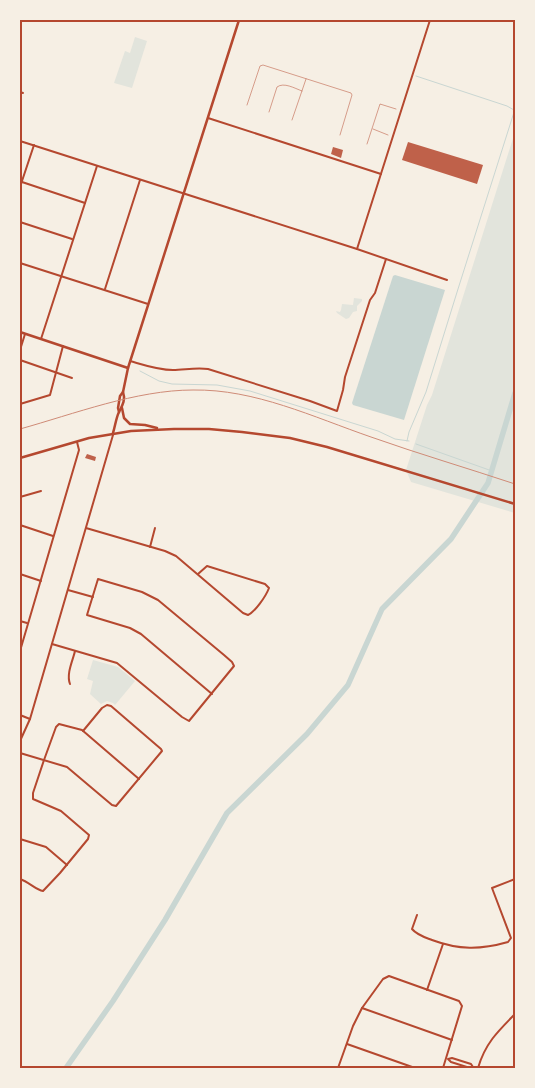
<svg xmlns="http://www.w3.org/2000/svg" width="535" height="1088" viewBox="0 0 535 1088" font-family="'Open Sans',sans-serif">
<rect width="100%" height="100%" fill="#f6efe4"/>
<!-- green -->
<g fill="#e2e4dc">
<path d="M135 37 147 41 132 88 114 83 125 51 130 53Z"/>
<path d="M515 132V513L411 482 406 470 427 405 432 395Z"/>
<path d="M354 298 362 299V301L357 306V311L353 312 349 318 346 319 337 313 336 311 340 312 341 310 342 304 353 305Z"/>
<path d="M93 660 118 667 135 681 115 705 113 703 107 701 101 704 90 694 93 681 87 679Z"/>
</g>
<!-- water -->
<path fill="#c9d6d2" d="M395 275 445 290 404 420 353 405 352 403 393 276Z"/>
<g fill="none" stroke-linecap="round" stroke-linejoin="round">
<!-- stream -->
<g stroke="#c9d6d2" stroke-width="1">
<path d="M416 76 507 106 514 110"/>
<path d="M140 371 159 381 172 384 217 385 250 391 378 431 395 439 409 441"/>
<path d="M407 441 409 432 426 392 458 289 515 109"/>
<path d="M416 444 492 471"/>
</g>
<!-- river -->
<path stroke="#c9d6d2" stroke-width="5.5" d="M66 1068 113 1001 165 920 227 813 307 734 348 685 382 609 451 539 488 483 515 393"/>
</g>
<!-- building -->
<g fill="#bf614a">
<path d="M408 142 483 165 477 184 402 160Z"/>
<path d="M333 147 343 150 341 158 331 154Z"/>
<path d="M87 454 96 457 95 461 85 458Z"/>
</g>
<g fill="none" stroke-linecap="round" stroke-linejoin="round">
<!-- service -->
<g stroke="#b5482f" stroke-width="0.5">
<path d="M247 105 260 66 263 65 351 93 352 95 340 135"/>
<path d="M269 112 277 87C284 82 294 88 302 91"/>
<path d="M292 120 306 79"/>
<path d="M373 129 388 135"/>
<path d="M367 144 380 104 396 109"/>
</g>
<!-- minor -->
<g stroke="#b5482f" stroke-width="2">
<path d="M20 92 23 93"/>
<path d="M208 118 381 174"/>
<path d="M20 141 357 249 447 280"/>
<path d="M22 182 85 203"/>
<path d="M20 187 34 145"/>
<path d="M20 222 72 239"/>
<path d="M357 249 430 20"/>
<path d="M20 263 148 304"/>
<path d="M105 289 140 180"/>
<path d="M41 339 97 166"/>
<path d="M20 350 25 334"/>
<path d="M20 360 72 378"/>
<path d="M130 361C144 365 158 370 173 370 184 370 196 367 208 369L310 401 337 411 343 390 345 377 370 300 375 293 386 259"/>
<path d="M20 404 50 395 63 346"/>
<path d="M20 497 41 491"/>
<path d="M20 525 53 536"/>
<path d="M86 528 165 551 176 556 243 613 248 615C255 612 266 596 269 588L265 584 207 566 198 574"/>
<path d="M150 547 155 528"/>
<path d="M20 574 41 581"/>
<path d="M68 590 93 597"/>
<path d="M20 621 27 623"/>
<path d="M52 644 117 663 182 717 189 721 234 666 232 662 224 655 158 600 142 592 98 579 87 615 130 628 141 634 212 694"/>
<path d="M20 651 79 450 77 442"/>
<path d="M70 684C66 674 73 660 75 651"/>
<path d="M20 715 30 719"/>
<path d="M20 741 30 719 113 435"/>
<path d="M20 753 67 767 112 805 116 806 162 751 161 749 111 706 107 705 102 708 83 731"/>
<path d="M20 839 46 847 67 865"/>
<path d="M20 879C29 882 36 890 43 891L60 873 88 839 89 835 61 811 33 799V793L44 760 56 727 59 724 82 730 139 779"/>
<path d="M417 915 412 929C417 935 424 937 432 940 459 950 480 950 508 942L511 938 492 888 515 879"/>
<path d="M427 990 443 944"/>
<path d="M362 1008 452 1040"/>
<path d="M347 1044 415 1068"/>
<path d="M473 1067 470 1068 451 1062 448 1059 452 1058 471 1064 473 1067 477 1068"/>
<path d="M338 1068 353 1026 362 1008 383 979 389 976 459 1001 462 1006 443 1068"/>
<path d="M478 1068C485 1044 497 1032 515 1014"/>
<path d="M515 1068V1067"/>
</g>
<!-- secondary -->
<path stroke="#b5482f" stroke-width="2.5" d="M20 332 128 368"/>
<!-- primary -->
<g stroke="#b5482f" stroke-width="2.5">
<path d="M122 408 124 418 130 424 145 425 157 428"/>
<path d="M119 412 118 408 120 396 123 392 128 368 239 20"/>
<path d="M113 433C115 427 116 418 119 412 122 406 126 400 123 392"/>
<path d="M20 458 89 438 131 431 174 429H209L242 432 290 438 327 447 515 504"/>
</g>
<!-- rail -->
<path stroke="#cf8b77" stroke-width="1" d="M20 429C74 414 136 390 193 390 255 389 313 417 371 437 419 454 467 468 515 484"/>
</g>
<!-- border -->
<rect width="535" height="1088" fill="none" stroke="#f6efe4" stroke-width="42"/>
<rect x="21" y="21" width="493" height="1046" fill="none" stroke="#b5482f" stroke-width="2"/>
</svg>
